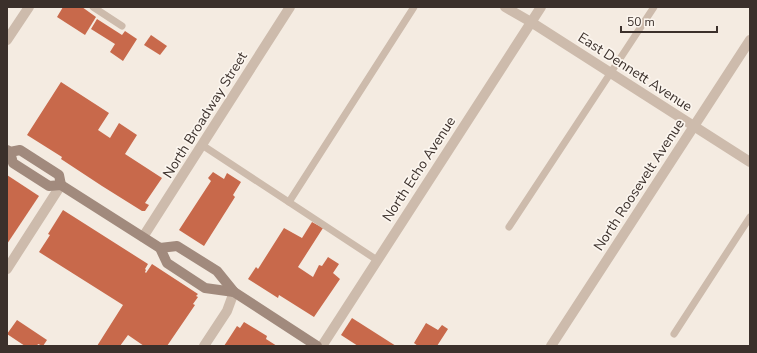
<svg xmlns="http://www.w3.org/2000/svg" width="757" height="353" viewBox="0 0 757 353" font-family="'Nunito Sans',sans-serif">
<rect width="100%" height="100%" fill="#f4ebe1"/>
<!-- building -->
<g fill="#c8694b">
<path d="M63 7H82L96 17 85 35 57 17Z"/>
<path d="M97 19 122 35 125 31 137 39 123 61 110 52 115 44 91 29Z"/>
<path d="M151 35 167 46 160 55 144 45Z"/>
<path d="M61 82 109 113 98 130 110 138 119 123 137 135 125 154 162 178 145 203 149 205 145 211H142L102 186 61 159 62 157 27 135Z"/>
<path d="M213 172 224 179 227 173 241 182 233 195 235 197 204 246 179 230 211 181 208 178Z"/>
<path d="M7 175 39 196 7 244Z"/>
<path d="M63 210 148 264 145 269 146 270 145 272 146 273 152 264 198 294 196 296 198 297 193 304 195 305 167 346H144L128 335 120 346H97L123 305 39 252 50 235 48 234Z"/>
<path d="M312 222 323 228 298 267 313 277 319 265 322 266 328 257 339 264 333 273 340 279 314 317 279 295 278 298 248 279 256 267 258 269 284 228 302 238Z"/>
<path d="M352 318 396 346H358L341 335Z"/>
<path d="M17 320 47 340 43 346 38 344 37 346H25L7 334Z"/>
<path d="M244 322 267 336 266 339 277 346H224L237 326 240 328Z"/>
<path d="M426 323 438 330 442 325 448 329 437 346H418L414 343Z"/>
</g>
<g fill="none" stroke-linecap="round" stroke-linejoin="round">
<!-- lane -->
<g stroke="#cdbbac" stroke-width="7">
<path d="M93 7 122 26"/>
<path d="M202 145 377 260"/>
<path d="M289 202 414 7"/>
<path d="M509 227 654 7"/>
<path d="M674 334 750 217"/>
</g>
<!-- street -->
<g stroke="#cdbbac" stroke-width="10">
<path d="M505 7 531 22 750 162"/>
<path d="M7 40 29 7"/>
<path d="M143 237 290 7"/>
<path d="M7 269 61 185"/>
<path d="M204 346 227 311 234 292"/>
<path d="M322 346 541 7"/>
<path d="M551 346 750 40"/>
</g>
<!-- secondary -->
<g stroke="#a18a7d" stroke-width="10">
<path d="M7 150 10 152 13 163 49 186 61 185 160 248 167 263 205 288 234 292"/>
<path d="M10 152 20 150 59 175 61 185"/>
<path d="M160 248 177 246 217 271 234 292 317 346"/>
</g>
</g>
<g text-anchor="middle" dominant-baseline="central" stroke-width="3.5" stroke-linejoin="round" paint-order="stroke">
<!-- street labels -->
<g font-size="14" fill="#3b302b" stroke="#fbf5ee">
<text transform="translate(635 72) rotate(33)">East Dennett Avenue</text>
<text transform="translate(205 115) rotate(-58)">North Broadway Street</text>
<text transform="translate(419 169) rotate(-57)">North Echo Avenue</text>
<text transform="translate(639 185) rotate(-57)">North Roosevelt Avenue</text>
</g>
</g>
<!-- border -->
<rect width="757" height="353" fill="none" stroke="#3b302b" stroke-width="16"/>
<!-- scale -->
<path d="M621 26v6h96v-6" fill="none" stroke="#3b302b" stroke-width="2"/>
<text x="627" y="26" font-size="12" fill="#3b302b" stroke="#fbf5ee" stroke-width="3" paint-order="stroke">50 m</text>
</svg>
